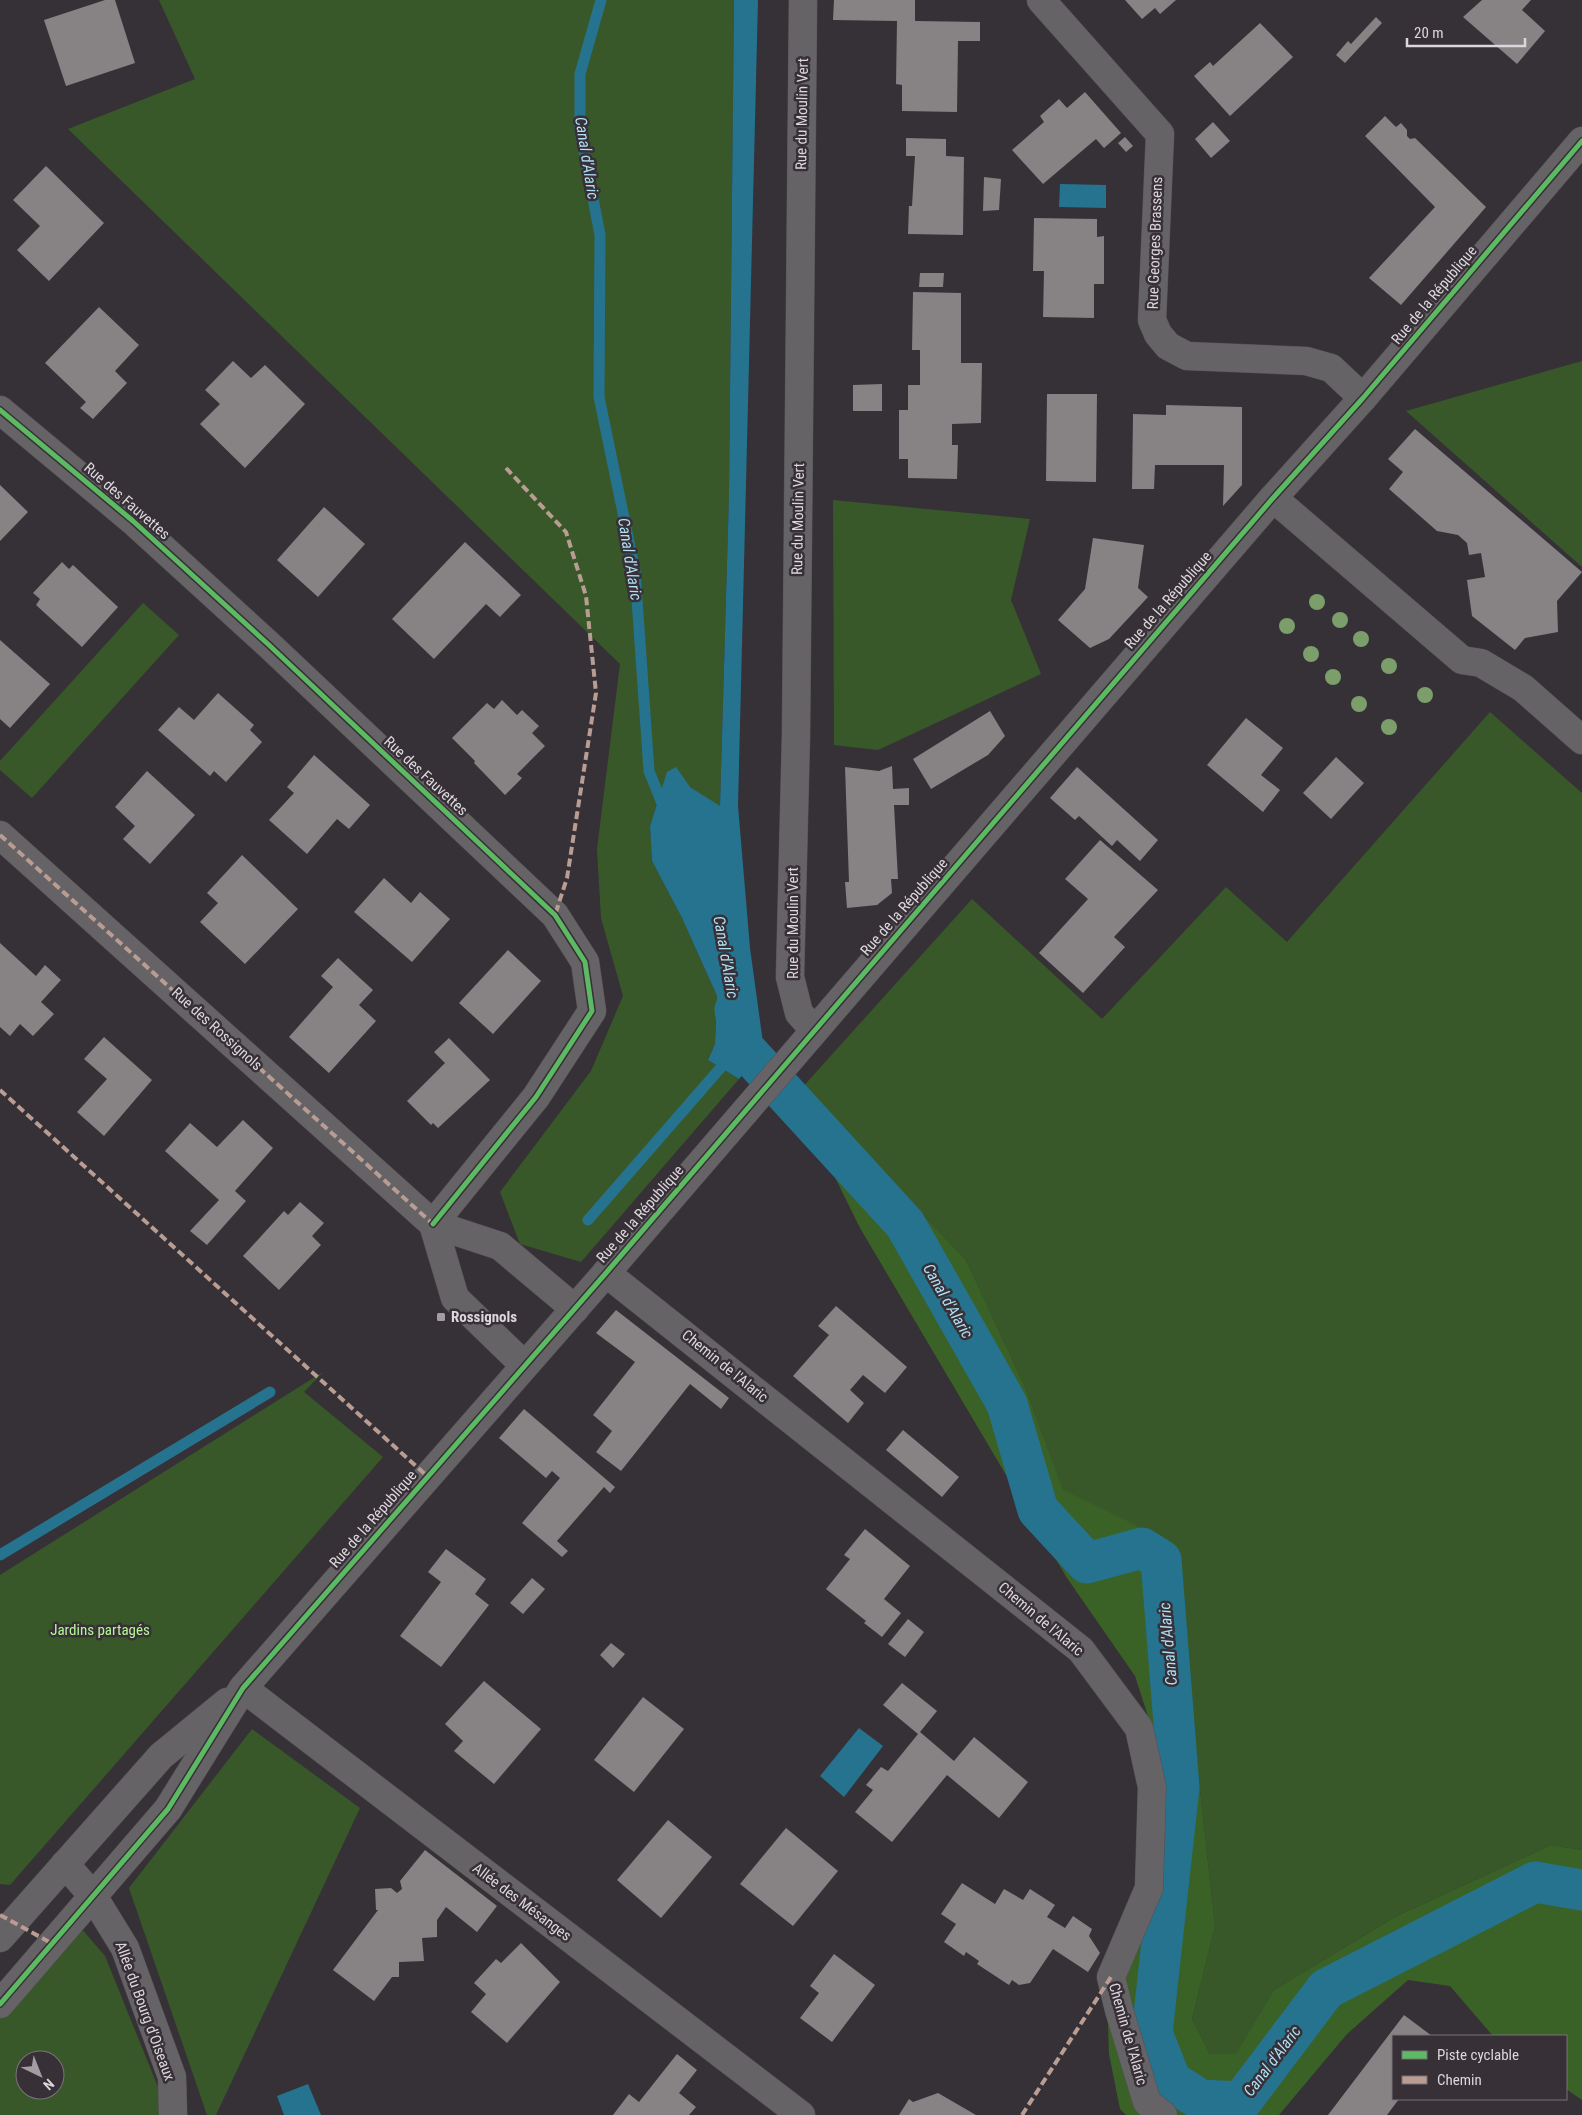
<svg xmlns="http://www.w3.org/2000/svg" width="1582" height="2115" viewBox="0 0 1582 2115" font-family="'Roboto Condensed',sans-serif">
<rect width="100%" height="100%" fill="#363136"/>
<!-- green -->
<g fill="#395829" fill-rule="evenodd">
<path d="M159 0H734L729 494 720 807 690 787 659 797 650 826 652 861 682 918 717 996 715 1044 708 1060 739 1079 581 1262 520 1244 500 1192 591 1071 623 996 601 918 597 849 620 664 68 129 195 79Z"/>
<path d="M1582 361V567L1406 411Z"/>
<path d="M833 500 1030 519 1011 600 1041 674 878 750 834 745Z"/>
<path d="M143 603 179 635 32 798 0 770V761Z"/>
<path d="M1490 712 1582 793V1850L1551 1845 1395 1917 1274 1990 1236 2055 1210 2054 1192 2019 1215 1926 1176 1571 1159 1536 1063 1491 1025 1387 966 1260 843 1131 800 1090 972 899 1102 1019 1226 887 1287 942Z"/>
<path d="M323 1372 304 1392 383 1457 10 1885 0 1884V1575Z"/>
<path d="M252 1729 360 1808 216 2115H207L129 1888Z"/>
<path d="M80 1927 105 1956 162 2097 160 2115H0V2015ZM25 2060H55V2090H25Z"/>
</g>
<!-- forest -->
<path fill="#3a6226" d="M843 1131 966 1260 1025 1387 1063 1490 1159 1536 1176 1571 1215 1926 1192 2019 1210 2054H1236L1274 1990 1395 1917 1551 1845 1582 1850V2100L1566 2089V2036H1493L1450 1986 1408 1980 1347 2034 1279 2115H1126L1120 2109 1109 2054 1108 2026 1157 1883 1170 1832 1160 1753 1135 1676 1067 1578 860 1228 820 1147 834 1145Z"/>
<!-- water -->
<g fill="#26738f">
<path d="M734 0H758L738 806 750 948 764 1050 739 1079 708 1060 715 1044 717 996 682 918 652 861 650 826 667 772 676 767 690 787 720 806 729 494Z"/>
<path d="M1060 184 1106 185V208L1059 207Z"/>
<path d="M800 1090 843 1131 834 1145 820 1147 781 1114Z"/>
<path d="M859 1728 883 1746 844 1797 820 1776Z"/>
<path d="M308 2084 321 2115H284L277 2096Z"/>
</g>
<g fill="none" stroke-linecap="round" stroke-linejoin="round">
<!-- stream -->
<g stroke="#26738f" stroke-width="11">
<path d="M601 0 580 74V131L600 235 599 397 635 571 649 771 665 811"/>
<path d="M588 1220 730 1057"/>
<path d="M0 1555 270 1392"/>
</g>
<!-- canal -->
<path stroke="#26738f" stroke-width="41" d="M735 1010 741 1045 905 1224 1007 1404 1038 1510 1087 1563 1142 1548 1161 1560 1179 1787 1152 2033 1171 2081 1201 2100 1241 2102 1326 1989 1535 1882 1582 1890"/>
</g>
<!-- building -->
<g fill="#878284">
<path d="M105 0H115L135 63 66 86 44 20Z"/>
<path d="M834 0H915V21L980 22V41H958L957 112 902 111V85L896 84 897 21 833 20Z"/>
<path d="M1125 0H1176L1160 14 1155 8 1142 19Z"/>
<path d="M1482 0H1531L1522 10 1545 31 1517 64 1463 17Z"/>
<path d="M1376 17 1382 23 1345 63 1336 55 1348 41 1351 44Z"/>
<path d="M1260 23 1293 57 1230 116 1194 76 1210 62 1213 66Z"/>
<path d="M1085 92 1121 133 1104 148 1096 139 1043 184 1012 150 1044 122 1040 116 1059 99 1067 108Z"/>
<path d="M1385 116 1396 127 1401 123 1407 130V136L1410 139 1415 138 1486 207 1401 305 1369 278 1435 207 1365 136Z"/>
<path d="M1213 122 1230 141 1211 158 1195 139Z"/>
<path d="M1125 137 1133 146 1126 152 1118 143Z"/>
<path d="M906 138 946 139V156L964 157 963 235 908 234 909 206H912L915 156H906Z"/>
<path d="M46 166 104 223 49 281 17 250 40 226 13 200Z"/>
<path d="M984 177 1001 179 999 210 983 211Z"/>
<path d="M1034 218 1097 219V237L1104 236V284H1094V318L1043 317 1044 271H1033Z"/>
<path d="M920 273H944L943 287H919Z"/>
<path d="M913 292 961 293V363H982L981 423 952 424V445H958L957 479 908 478V459H899V410H908V385H920V350H912Z"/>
<path d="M99 307 139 345 115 371 127 383 93 419 80 408 86 402 45 363Z"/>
<path d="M233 361 251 378 265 365 305 404 245 468 200 424 220 404 205 390Z"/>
<path d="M882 384V411H853V385Z"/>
<path d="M1047 394H1097L1096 482 1046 481Z"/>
<path d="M1166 405 1242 407V485L1223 506 1224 465H1155L1154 489H1132L1133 414 1166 415Z"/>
<path d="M1415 429 1582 572 1557 601 1558 632 1525 638 1515 650 1472 616 1467 580 1485 577 1481 553 1469 555 1467 543 1458 535 1437 531 1389 489 1403 472 1388 459Z"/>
<path d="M0 485 28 512 0 541Z"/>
<path d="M324 507 365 544 318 597 277 560Z"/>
<path d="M1093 538 1144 545 1138 588 1148 597 1109 639 1090 648 1058 620 1085 589Z"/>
<path d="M465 542 521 595 500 617 486 604 434 659 392 619Z"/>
<path d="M62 562 69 569 73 565 118 607 82 647 36 605 40 599 33 593Z"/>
<path d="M0 640 50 684 10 728 0 719Z"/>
<path d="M218 693 254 725 250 730 262 742 226 782 214 771 210 776 158 730 179 707 194 720Z"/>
<path d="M502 700 517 715 522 710 539 726 532 733 545 746 517 774 522 778 505 795 474 763 475 761 452 738 487 703 494 709Z"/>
<path d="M990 711 1005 736 988 755 931 789 913 759Z"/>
<path d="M1246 718 1283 748 1261 775 1280 790 1263 812 1207 765Z"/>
<path d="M314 755 370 805 349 829 337 819 307 854 269 820 294 793 287 787Z"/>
<path d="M1336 757 1364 783 1331 819 1303 793Z"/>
<path d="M892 766 893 789 909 788V805H894L898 879H891L892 893 877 905 847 908 845 882H849L845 767 879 771Z"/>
<path d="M1077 767 1158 840 1140 861 1117 840 1112 846 1079 816 1075 820 1050 798Z"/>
<path d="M147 771 195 815 150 864 123 839 135 826 115 807Z"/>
<path d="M1100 840 1158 890 1114 937 1125 947 1083 993 1039 953 1088 899 1065 879Z"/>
<path d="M242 855 298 909 245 964 200 922 218 903 207 893Z"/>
<path d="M384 878 411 903 420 892 450 919 412 962 354 912Z"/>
<path d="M0 943 36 976 45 965 61 980 41 1002 54 1014 33 1036 20 1024 10 1036 0 1027Z"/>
<path d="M508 950 541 981 493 1034 459 1003Z"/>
<path d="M338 958 373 990 359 1005 376 1021 329 1073 289 1037 333 987 321 976Z"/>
<path d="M104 1037 152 1080 104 1136 77 1112 107 1079 84 1059Z"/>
<path d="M449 1038 490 1080 438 1128 433 1123 431 1125 407 1101 445 1063 434 1052Z"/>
<path d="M243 1120 273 1148 235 1191 246 1201 207 1245 190 1231 219 1200 165 1151 190 1123 217 1147Z"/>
<path d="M300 1202 324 1223 312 1236 321 1245 279 1290 243 1256 284 1211 288 1215Z"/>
<path d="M836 1306 907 1367 885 1393 863 1375 850 1390 864 1403 848 1423 793 1376 829 1335 818 1326Z"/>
<path d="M616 1310 729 1398 721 1409 690 1384 621 1471 596 1452 612 1431 593 1415 635 1362 596 1333Z"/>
<path d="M524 1409 615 1487 610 1493 604 1487 557 1541 568 1551 562 1557 522 1523 560 1478 552 1471 546 1478 499 1438Z"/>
<path d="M903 1430 959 1477 942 1497 886 1450Z"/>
<path d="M865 1529 910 1566 884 1599 901 1613 882 1637 864 1623 866 1621 826 1589 850 1559 844 1555Z"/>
<path d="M446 1549 486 1579 475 1594 489 1605 441 1667 400 1636 441 1582 428 1572Z"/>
<path d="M532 1578 545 1589 523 1614 510 1603Z"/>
<path d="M908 1619 924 1632 905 1657 888 1644Z"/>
<path d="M611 1643 625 1654 613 1668 600 1655Z"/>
<path d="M484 1681 541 1729 494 1784 454 1751 463 1741 445 1724Z"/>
<path d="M902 1683 937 1711 920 1732 954 1761 974 1737 1028 1782 999 1818 947 1775 892 1842 855 1812 873 1790 866 1785 881 1767 888 1771 918 1734 883 1705Z"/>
<path d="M643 1697 684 1729 634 1792 594 1760Z"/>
<path d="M668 1820 712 1857 661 1918 617 1880Z"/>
<path d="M786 1828 838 1871 793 1926 740 1884Z"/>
<path d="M425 1850 497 1906 477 1932 446 1907 437 1920V1937L422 1938 424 1961 399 1962V1977H392L374 2001 333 1970 378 1910H376L375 1889 391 1888 397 1893 402 1889 400 1881Z"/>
<path d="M962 1883 995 1904 1004 1889 1023 1900 1030 1889 1055 1905 1047 1917 1065 1928 1073 1916 1092 1929 1089 1936 1100 1953 1088 1972 1053 1949 1030 1983 1019 1985 1012 1980 1009 1985 977 1964 979 1961 966 1952 964 1956 944 1942 956 1924 941 1914Z"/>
<path d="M521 1943 560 1982 507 2043 471 2012 486 1994 474 1983 496 1959 501 1963Z"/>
<path d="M834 1954 875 1985 832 2042 800 2018 819 1993 810 1986Z"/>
<path d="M1404 2015 1432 2036H1393V2099H1399L1387 2115H1328Z"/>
<path d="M677 2054 697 2070 679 2093 696 2107 689 2115H613L629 2094 639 2102Z"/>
<path d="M938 2093 976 2115H899L909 2099 913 2102Z"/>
</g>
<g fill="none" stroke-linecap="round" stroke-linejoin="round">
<defs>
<g id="minor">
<path d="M803 0 796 734 790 977 799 1013 814 1030"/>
<path d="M1041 0 1160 134 1152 320 1158 334 1168 346 1187 356 1306 361 1331 368 1363 398"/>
<path d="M0 410 133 521 269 645 555 915 585 962 592 1011 536 1097 433 1224"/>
<path d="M1273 498 1462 660 1481 663 1523 688 1582 740"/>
<path d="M0 835 433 1224 500 1246 575 1309"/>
<path d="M433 1224 455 1298 524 1365"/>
<path d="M606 1273 1081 1650 1139 1728 1152 1787 1149 1888 1111 1977 1119 2010 1147 2102 1163 2115"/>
<path d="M243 1688 801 2115"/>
<path d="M65 1864 93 1896 125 1948 172 2077 173 2115"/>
<path d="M0 1938 161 1756 227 1702"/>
<path d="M0 2004 168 1809 243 1688 606 1273 1273 498 1363 398 1582 141"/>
</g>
</defs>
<!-- minor casing -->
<use href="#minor" stroke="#534f53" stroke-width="29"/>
<!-- minor -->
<use href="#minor" stroke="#666366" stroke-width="28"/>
<!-- quiet -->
<g stroke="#b99d93" stroke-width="4" stroke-dasharray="8 4" stroke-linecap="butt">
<path d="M506 468 566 532 586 596 596 693 567 878 555 915"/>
<path d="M0 835 433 1224 436 1220"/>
<path d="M0 1090 427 1476"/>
<path d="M0 1915 53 1944"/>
<path d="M1022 2115 1111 1977"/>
</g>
<defs>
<g id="cycleway">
<path d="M0 410 133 521 269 645 555 915 585 962 592 1011 536 1097 433 1224"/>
<path d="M0 2004 168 1809 243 1688 606 1273 1273 498 1363 398 1582 141"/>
</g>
</defs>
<!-- cycleway casing -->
<use href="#cycleway" stroke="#373037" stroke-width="8"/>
<!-- cycleway -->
<use href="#cycleway" stroke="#5cba63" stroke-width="5"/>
</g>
<!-- trees -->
<g fill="#7b9e6b">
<circle cx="1317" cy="602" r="8"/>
<circle cx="1340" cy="620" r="8"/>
<circle cx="1287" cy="626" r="8"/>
<circle cx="1361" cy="639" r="8"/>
<circle cx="1311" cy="654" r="8"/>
<circle cx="1389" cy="666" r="8"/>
<circle cx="1333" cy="677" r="8"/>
<circle cx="1425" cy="695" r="8"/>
<circle cx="1359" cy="704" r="8"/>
<circle cx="1389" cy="727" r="8"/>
</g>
<!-- markers -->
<rect fill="#a29da2" stroke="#373037" stroke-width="2" x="436" y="1312" width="10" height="10" rx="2.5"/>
<g text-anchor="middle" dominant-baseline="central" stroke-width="5" stroke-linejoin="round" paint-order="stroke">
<!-- street labels -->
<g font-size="15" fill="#dcd7dc" stroke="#373037">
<text transform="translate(802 114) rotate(-89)">Rue du Moulin Vert</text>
<text transform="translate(1155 243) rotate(-88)">Rue Georges Brassens</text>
<text transform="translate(1434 295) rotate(-50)">Rue de la République</text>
<text transform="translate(127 501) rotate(41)">Rue des Fauvettes</text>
<text transform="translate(798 519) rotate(-89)">Rue du Moulin Vert</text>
<text transform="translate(1168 600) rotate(-49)">Rue de la République</text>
<text transform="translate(426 776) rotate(43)">Rue des Fauvettes</text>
<text transform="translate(904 907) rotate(-49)">Rue de la République</text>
<text transform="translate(793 923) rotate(-90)">Rue du Moulin Vert</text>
<text transform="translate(217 1029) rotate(42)">Rue des Rossignols</text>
<text transform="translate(640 1214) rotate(-49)">Rue de la République</text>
<text transform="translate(725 1366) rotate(39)">Chemin de l'Alaric</text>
<text transform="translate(373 1519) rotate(-49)">Rue de la République</text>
<text transform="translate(1041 1619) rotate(40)">Chemin de l'Alaric</text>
<text transform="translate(522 1902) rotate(37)">Allée des Mésanges</text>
<text transform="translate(145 2011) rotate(70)">Allée du Bourg d'Oiseaux</text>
<text transform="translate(1128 2034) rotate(74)">Chemin de l'Alaric</text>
</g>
<!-- poi labels -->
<g font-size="15" font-weight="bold" fill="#dcd7dc" stroke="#373037" text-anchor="start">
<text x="451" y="1317">Rossignols</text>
</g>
<!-- park labels -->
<g font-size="15" fill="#b4f896" stroke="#373037">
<text x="100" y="1630">Jardins partagés</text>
</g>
<!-- water labels -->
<g font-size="16" font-style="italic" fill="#afdff5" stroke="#373037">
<text transform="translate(587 158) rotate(81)">Canal d'Alaric</text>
<text transform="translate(630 559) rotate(81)">Canal d'Alaric</text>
<text transform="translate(726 957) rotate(80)">Canal d'Alaric</text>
<text transform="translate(948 1301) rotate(60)">Canal d'Alaric</text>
<text transform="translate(1168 1644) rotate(-95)">Canal d'Alaric</text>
<text transform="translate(1272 2061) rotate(-53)">Canal d'Alaric</text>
</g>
</g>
<!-- legend -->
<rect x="1392" y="2035" width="175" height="65" fill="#373037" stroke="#797379"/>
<rect x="1402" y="2051" width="25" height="8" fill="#5cba63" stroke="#797379"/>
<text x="1437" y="2060" font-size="15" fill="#dcd7dc">Piste cyclable</text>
<rect x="1402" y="2076" width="25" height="8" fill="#b99d93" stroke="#797379"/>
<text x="1437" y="2085" font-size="15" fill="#dcd7dc">Chemin</text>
<!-- north arrow -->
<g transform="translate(40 2075) rotate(137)"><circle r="24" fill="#373037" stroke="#797379"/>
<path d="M0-4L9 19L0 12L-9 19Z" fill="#a29da2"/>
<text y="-8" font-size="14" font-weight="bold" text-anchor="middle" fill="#dcd7dc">N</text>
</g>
<!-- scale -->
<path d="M1407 38v8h118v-8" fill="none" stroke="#dcd7dc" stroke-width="2.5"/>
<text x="1414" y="38" font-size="15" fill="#dcd7dc" stroke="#373037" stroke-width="4" paint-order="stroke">20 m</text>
</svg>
